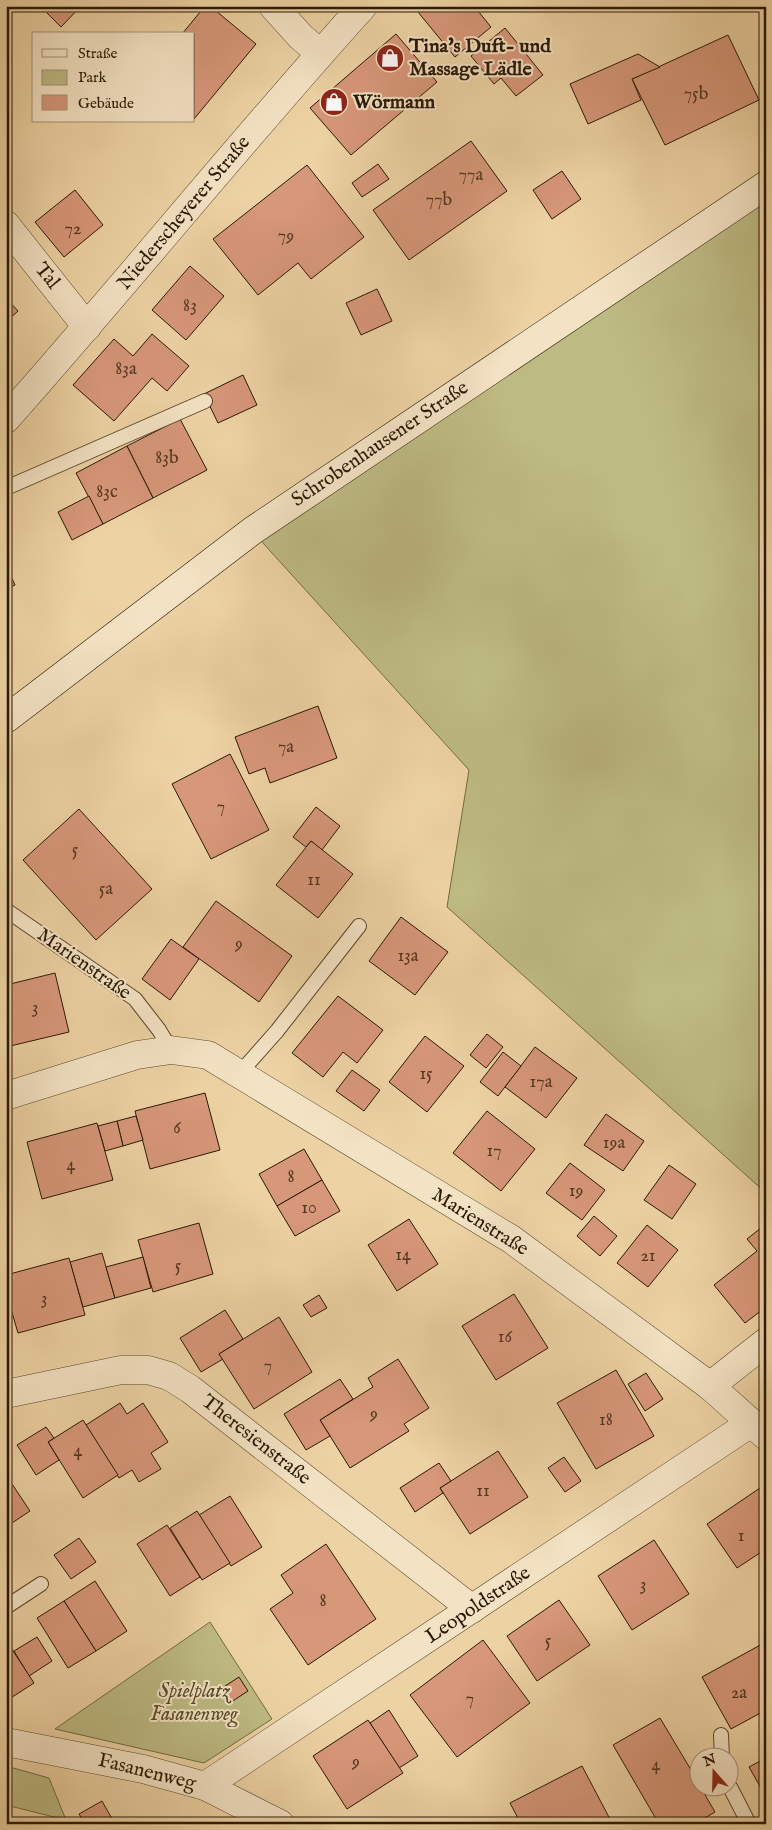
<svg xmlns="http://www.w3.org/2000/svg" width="772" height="1830" viewBox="0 0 772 1830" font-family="'IM FELL English',serif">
<rect width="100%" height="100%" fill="#edd2a3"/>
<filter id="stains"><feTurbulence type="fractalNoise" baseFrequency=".004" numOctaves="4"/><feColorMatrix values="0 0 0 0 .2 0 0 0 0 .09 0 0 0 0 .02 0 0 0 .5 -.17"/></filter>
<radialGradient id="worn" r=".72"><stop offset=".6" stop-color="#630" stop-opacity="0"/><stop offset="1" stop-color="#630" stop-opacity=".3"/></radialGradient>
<!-- green -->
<g fill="#bdba82" stroke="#736a43">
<path d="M766 185V1193L447 907 469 770 252 531Z"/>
<path d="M210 1622 272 1719 204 1763 55 1729Z"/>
<path d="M6 1766 49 1778 66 1820 6 1805Z"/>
</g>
<!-- building -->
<g fill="#d79779" stroke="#291904">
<path d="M40 6H81L61 27Z"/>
<path d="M205 6H210L256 44 194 119V34H182Z"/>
<path d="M413 6H474L491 27 455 57Z"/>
<path d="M505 28 543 75 516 96 501 78 494 84 471 56Z"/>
<path d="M396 34 437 82 351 155 310 108Z"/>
<path d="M728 35 759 100 665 145 632 79Z"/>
<path d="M638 54 660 67 632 79 641 100 588 124 570 84Z"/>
<path d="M471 141 507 191 409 260 373 210Z"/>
<path d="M378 164 389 179 362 197 352 183Z"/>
<path d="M307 165 364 237 311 279 298 263 258 295 213 239Z"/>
<path d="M562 171 581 199 552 219 533 190Z"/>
<path d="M75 190 103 225 64 257 35 222Z"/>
<path d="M190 266 224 296 186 340 152 310Z"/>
<path d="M377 289 392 321 361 335 346 303Z"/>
<path d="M6 298 18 311 6 322Z"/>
<path d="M152 334 189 366 167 391 152 378 114 421 73 385 114 339 133 356Z"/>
<path d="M243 375 257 405 218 423 204 394Z"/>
<path d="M180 419 207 470 153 498 127 446Z"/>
<path d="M127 446 153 498 103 524 76 473Z"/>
<path d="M89 496 103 524 72 540 58 512Z"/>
<path d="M6 566 15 585 6 589Z"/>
<path d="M318 706 337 758 270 783 265 768 249 774 235 737Z"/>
<path d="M230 754 269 830 211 859 172 784Z"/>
<path d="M316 807 340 826 322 850 311 841 306 847 293 837Z"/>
<path d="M79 809 152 889 96 940 23 860Z"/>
<path d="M311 841 353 874 318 918 276 885Z"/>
<path d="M216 901 292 956 259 1002 183 947Z"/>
<path d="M401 917 448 952 415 995 369 961Z"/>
<path d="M171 939 199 959 170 1000 142 979Z"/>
<path d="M55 973 69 1032 6 1047V985Z"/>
<path d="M338 996 383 1030 357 1063 343 1052 323 1077 292 1053Z"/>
<path d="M487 1034 503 1047 486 1068 470 1055Z"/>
<path d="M425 1036 464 1066 427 1112 389 1082Z"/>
<path d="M535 1047 577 1078 546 1118 505 1087Z"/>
<path d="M503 1052 521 1066 498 1096 480 1082Z"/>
<path d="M352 1070 380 1090 364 1111 336 1091Z"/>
<path d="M205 1093 220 1150 150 1169 135 1111Z"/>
<path d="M487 1111 535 1149 501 1191 453 1153Z"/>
<path d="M606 1114 644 1141 623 1171 584 1145Z"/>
<path d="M136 1116 143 1140 123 1146 117 1121Z"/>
<path d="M117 1121 123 1146 105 1151 98 1126Z"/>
<path d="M97 1123 113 1180 42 1199 27 1142Z"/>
<path d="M304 1149 322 1180 277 1206 259 1174Z"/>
<path d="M570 1163 605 1190 582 1220 546 1193Z"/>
<path d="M669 1165 696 1184 672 1219 644 1200Z"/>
<path d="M322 1180 340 1211 295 1236 277 1206Z"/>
<path d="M594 1216 617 1236 600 1256 577 1236Z"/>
<path d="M409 1219 438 1264 397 1291 368 1245Z"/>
<path d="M199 1223 213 1274 153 1292 138 1240Z"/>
<path d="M766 1224V1307L745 1323 714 1285 757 1251 747 1239Z"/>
<path d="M647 1225 678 1250 648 1287 617 1263Z"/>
<path d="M102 1253 115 1298 83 1307 70 1262Z"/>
<path d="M143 1257 151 1288 115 1298 106 1267Z"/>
<path d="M69 1258 85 1315 18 1333 6 1292V1275Z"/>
<path d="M514 1294 548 1348 496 1380 462 1326Z"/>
<path d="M319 1295 327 1308 311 1317 303 1305Z"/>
<path d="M225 1310 243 1339 219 1354 223 1359 201 1372 180 1338Z"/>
<path d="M279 1317 312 1372 254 1409 219 1354Z"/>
<path d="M398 1359 429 1408 404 1424 409 1431 350 1468 320 1420 373 1387 368 1378Z"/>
<path d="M616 1370 654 1436 596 1469 557 1403Z"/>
<path d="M646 1373 663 1399 645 1411 628 1384Z"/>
<path d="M340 1379 353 1399 320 1420 330 1436 306 1450 284 1414Z"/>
<path d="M120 1403 127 1414 143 1403 168 1442 151 1453 161 1469 139 1482 132 1470 119 1478 86 1425Z"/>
<path d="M83 1420 118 1475 83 1498 48 1442Z"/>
<path d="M46 1427 54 1438 48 1442 59 1460 36 1475 17 1445Z"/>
<path d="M498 1451 528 1497 470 1534 440 1488Z"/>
<path d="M564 1457 581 1481 565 1492 548 1468Z"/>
<path d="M439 1463 451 1481 440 1488 443 1493 415 1512 400 1488Z"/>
<path d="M6 1475 30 1511 6 1527Z"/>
<path d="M760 1488 766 1496V1549L737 1568 707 1524Z"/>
<path d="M230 1496 262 1547 231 1566 199 1515Z"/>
<path d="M197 1511 230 1563 202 1580 170 1528Z"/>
<path d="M167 1525 200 1577 170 1596 137 1544Z"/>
<path d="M79 1538 96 1562 71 1579 54 1555Z"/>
<path d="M654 1540 689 1594 632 1630 598 1576Z"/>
<path d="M326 1544 376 1619 308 1665 270 1609 293 1593 281 1575Z"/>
<path d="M95 1581 127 1631 96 1651 64 1601Z"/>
<path d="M559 1600 590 1645 537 1681 507 1636Z"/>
<path d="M64 1601 96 1651 68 1668 37 1618Z"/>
<path d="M37 1637 52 1661 29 1676 14 1651Z"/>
<path d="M6 1640 34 1683 6 1701Z"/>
<path d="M483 1640 530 1703 457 1757 410 1695Z"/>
<path d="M764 1643 766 1646V1710L731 1729 702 1677Z"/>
<path d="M239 1677 248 1691 228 1704 219 1690Z"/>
<path d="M389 1710 418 1756 399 1768 370 1723Z"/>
<path d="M660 1718 700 1785V1788H701L715 1812 695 1824H659L613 1745Z"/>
<path d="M368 1720 403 1773 347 1809 313 1756Z"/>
<path d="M766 1758V1797L749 1767Z"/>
<path d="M582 1766 611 1821 618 1818 621 1824H521L510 1803Z"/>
<path d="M102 1801 115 1824H85L79 1814Z"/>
</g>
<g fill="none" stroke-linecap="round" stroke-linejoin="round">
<defs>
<g id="service">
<path d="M6 488 205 401"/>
<path d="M6 910 135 999 159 1030 171 1050"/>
<path d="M239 1074 277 1031 359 926"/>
<path d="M6 1607 41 1584"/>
<path d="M721 1735 722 1758"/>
<path d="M730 1787 749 1824"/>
</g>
<g id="minor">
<path d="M273 6 301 37 320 53"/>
<path d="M6 225 87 327"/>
<path d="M6 419C127 283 241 141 363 6"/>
<path d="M6 1096 137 1055 171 1050 208 1055 511 1239 710 1386 766 1436"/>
<path d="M710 1386 766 1342"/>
<path d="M6 1394 121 1370H148L169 1376 190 1389 472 1609"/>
<path d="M6 1742 143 1769 205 1786 280 1824"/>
<path d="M205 1786 751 1423"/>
</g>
<path id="secondary" d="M6 719 252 531 766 185"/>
</defs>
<!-- service casing -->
<use href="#service" stroke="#5a472c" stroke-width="16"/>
<!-- minor casing -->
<use href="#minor" stroke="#5a472c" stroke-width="29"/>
<!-- secondary casing -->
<use href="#secondary" stroke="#291904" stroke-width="29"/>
<!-- service -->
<use href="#service" stroke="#f3e2c3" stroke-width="14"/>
<!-- minor -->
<use href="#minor" stroke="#f3e2c3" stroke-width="28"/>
<!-- secondary -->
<use href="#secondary" stroke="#f3e2c3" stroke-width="28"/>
</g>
<!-- icons -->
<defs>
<symbol id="shop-disc" viewBox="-11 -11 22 22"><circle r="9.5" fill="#8f2418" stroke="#f3e2c3"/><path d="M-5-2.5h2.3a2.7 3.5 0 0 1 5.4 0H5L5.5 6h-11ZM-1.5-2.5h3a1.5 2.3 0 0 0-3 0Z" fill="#fff"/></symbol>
</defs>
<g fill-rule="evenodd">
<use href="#shop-disc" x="374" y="42" width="32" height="32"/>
<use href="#shop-disc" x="318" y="86" width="32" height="32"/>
</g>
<g text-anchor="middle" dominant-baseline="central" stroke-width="4" stroke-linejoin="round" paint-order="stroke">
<!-- number labels -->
<g font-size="18" fill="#543821">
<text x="696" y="94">75b</text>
<text x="471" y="175">77a</text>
<text x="439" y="200">77b</text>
<text x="73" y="229">72</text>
<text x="286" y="236">79</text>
<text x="190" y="306">83</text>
<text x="126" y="369">83a</text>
<text x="167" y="458">83b</text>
<text x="107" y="492">83c</text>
<text x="286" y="747">7a</text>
<text x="221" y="807">7</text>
<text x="75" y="850">5</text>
<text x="314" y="880">11</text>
<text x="106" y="889">5a</text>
<text x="239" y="944">9</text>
<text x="408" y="956">13a</text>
<text x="35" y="1008">3</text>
<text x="426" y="1074">15</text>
<text x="541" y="1082">17a</text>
<text x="177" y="1128">6</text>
<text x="614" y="1143">19a</text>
<text x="494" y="1151">17</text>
<text x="71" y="1165">4</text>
<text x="291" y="1177">8</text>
<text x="576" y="1191">19</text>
<text x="309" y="1208">10</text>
<text x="403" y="1255">14</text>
<text x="648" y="1256">21</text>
<text x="178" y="1266">5</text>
<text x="44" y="1299">3</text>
<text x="505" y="1337">16</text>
<text x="268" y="1366">7</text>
<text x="374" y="1414">9</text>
<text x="606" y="1420">18</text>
<text x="78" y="1451">4</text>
<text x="483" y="1491">11</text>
<text x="741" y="1536">1</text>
<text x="643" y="1585">3</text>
<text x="323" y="1601">8</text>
<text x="548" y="1641">5</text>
<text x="739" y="1693">2a</text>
<text x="470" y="1699">7</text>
<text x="356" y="1762">9</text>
<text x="656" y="1765">4</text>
</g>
<!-- poi labels -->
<g font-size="20" font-weight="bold" fill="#291904" stroke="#f3e2c3" text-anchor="start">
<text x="409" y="46">Tina's Duft- und<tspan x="409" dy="23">Massage Lädle</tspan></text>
<text x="353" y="102">Wörmann</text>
</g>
<!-- street labels -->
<g font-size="20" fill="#291904" stroke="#f3e2c3">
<text transform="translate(184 213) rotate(-50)">Niederscheyerer Straße</text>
<text transform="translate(47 276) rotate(51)">Tal</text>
<text transform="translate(380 444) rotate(-34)">Schrobenhausener Straße</text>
<text transform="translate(84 964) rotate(35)">Marienstraße</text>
<text transform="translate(480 1222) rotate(32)">Marienstraße</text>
<text transform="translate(256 1440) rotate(38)">Theresienstraße</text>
<text transform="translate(478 1605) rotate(-34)">Leopoldstraße</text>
<text transform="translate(147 1772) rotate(14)">Fasanenweg</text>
</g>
<!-- park labels -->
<g font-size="20" font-style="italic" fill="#55492a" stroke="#f3e2c3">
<text x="194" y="1691">Spielplatz<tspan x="194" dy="23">Fasanenweg</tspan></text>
</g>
</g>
<!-- margin -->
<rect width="772" height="1830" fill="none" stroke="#edd2a3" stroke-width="25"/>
<rect x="8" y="8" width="757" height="1815" fill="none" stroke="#291904" stroke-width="2.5"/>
<rect x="12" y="12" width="747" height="1805" fill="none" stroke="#291904"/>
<!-- legend -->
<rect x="32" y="32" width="162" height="90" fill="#f3e2c3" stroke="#a29277"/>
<rect x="42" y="49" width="25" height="8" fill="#f3e2c3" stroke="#a29277"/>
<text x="78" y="58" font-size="15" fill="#291904">Straße</text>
<rect x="42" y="70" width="25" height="15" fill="#bdba82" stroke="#a29277"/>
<text x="78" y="82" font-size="15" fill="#291904">Park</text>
<rect x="42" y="95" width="25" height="15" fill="#d79779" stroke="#a29277"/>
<text x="78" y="108" font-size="15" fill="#291904">Gebäude</text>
<!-- north arrow -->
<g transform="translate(714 1772) rotate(340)"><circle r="24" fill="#f3e2c3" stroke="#a29277"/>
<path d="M0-4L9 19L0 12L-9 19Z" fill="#8f2418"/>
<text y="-8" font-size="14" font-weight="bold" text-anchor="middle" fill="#291904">N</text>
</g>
<rect width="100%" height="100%" filter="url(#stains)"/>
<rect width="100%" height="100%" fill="url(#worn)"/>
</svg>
